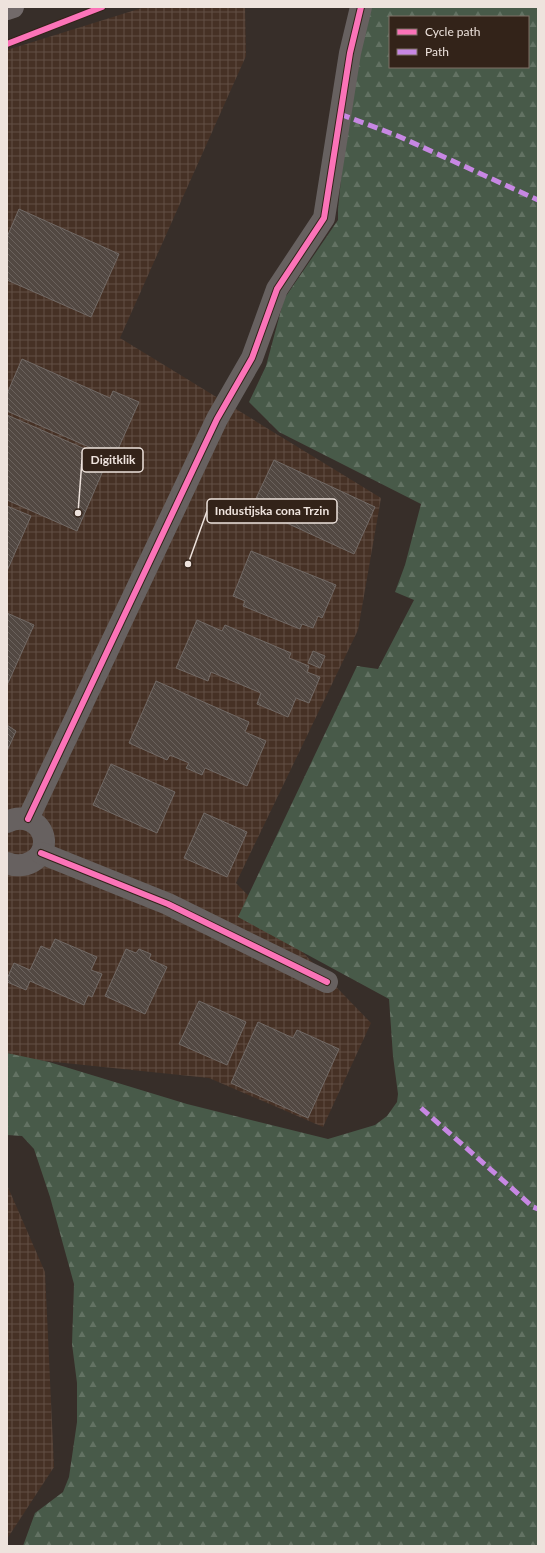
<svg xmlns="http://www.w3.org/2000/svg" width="545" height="1553" viewBox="0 0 545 1553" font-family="Lato,sans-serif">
<defs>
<pattern id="industrial-grid" width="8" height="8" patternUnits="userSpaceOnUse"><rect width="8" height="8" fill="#463125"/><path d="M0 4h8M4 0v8" fill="none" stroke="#614f44"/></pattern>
<pattern id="forest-firs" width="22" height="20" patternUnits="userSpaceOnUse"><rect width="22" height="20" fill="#485a49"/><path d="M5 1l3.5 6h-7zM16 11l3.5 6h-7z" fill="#637263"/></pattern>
<pattern id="building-back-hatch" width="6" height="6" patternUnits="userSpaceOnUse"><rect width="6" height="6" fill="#524842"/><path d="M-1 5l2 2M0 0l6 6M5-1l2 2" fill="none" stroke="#6b625d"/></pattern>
</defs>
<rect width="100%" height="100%" fill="#372e29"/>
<!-- industrial -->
<g fill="url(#industrial-grid)">
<path d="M145 7H245L246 56 120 338 381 498 358 630 236 883 371 1023 323 1127 209 1078 7 1057V50Z"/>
<path d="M7 1185 45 1272 54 1467 7 1539Z"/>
</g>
<!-- forest -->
<path fill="url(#forest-firs)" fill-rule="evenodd" d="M370 7H538V1546H23L35 1513 63 1492 69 1477 77 1422V1383L72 1344 74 1284 50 1197 34 1149 22 1136 7 1135V1053L49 1062 187 1104 328 1139 375 1125 387 1116 397 1102 398 1094 393 1056 389 999 238 917 357 666 378 669 414 600 395 592 405 565 421 504 279 432 249 402 266 366 284 299 338 220V209L348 110ZM390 17H528V67H390Z"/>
<!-- building -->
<g fill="url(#building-back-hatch)" stroke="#726a66">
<path d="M19 209 119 254 91 317 7 280V237Z"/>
<path d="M22 359 110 398 113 391 139 402 114 458 7 411V394Z"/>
<path d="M7 415 108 459 77 531 7 500Z"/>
<path d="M274 460 375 507 354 554 252 507Z"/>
<path d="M7 506 31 516 7 571Z"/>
<path d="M251 551 336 585 322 618 318 616 313 628 302 624 300 629 243 606 245 601 233 596Z"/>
<path d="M7 613 34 625 8 683H7Z"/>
<path d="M197 620 222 631 225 625 291 653 289 658 309 666 307 672 320 677 309 703 296 698 288 717 257 704 261 693 211 672 208 681 176 668Z"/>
<path d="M313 651 325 656 320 668 308 663Z"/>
<path d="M156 681 249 722 245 732 266 741 247 786 205 768 202 775 186 768 189 763 170 755 167 760 129 743Z"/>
<path d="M7 725 16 731 7 751Z"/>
<path d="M111 764 175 792 157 833 93 805Z"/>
<path d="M204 813 247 832 227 877 184 858Z"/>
<path d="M55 939 97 957 91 970 102 974 92 997 88 995 84 1005 30 981 26 990 7 982V979L14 963 30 970 41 946 50 950Z"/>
<path d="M126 949 136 953 139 949 151 954 149 959 167 967 145 1014 105 996Z"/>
<path d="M199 1001 246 1022 227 1065 179 1044Z"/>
<path d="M258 1022 293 1038 297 1030 339 1049 308 1118 231 1083Z"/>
</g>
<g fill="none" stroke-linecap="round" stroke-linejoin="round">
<!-- minor -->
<g stroke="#676160" stroke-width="22">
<path d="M28 819 217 419 252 358 277 289 324 218 350 53 361 7"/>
<path d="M7 822C22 814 42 821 44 840 45 860 24 870 7 863"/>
<path d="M41 853 168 904 327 982"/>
</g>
<!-- primary -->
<path stroke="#726a6a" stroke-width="22" d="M7 9 13 7"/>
<!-- quiet -->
<g stroke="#c787e3" stroke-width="5" stroke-dasharray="10 5" stroke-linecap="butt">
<path d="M340 114 398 136 538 200"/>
<path d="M421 1108 533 1207 538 1209"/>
</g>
<defs>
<g id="cycleway">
<path d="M7 44 102 7"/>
<path d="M28 819 217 419 252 358 277 289 324 218 350 53 361 7"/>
<path d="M41 853 168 904 327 982"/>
</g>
</defs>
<!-- cycleway casing -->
<use href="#cycleway" stroke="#332319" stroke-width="8"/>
<!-- cycleway -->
<use href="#cycleway" stroke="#fb73b8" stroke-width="6"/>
</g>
<!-- callouts -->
<path fill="none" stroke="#eee3dd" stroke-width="1.5" d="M78 513L82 460M188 564L207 511"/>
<g fill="#eee3dd" stroke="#332319" stroke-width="1.5">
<circle cx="78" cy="513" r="4"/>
<circle cx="188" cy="564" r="4"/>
</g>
<g fill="#332319" stroke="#eee3dd" stroke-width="1.5">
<rect x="82" y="448" width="61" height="24" rx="4"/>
<rect x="207" y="499" width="130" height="24" rx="4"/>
</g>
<g font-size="12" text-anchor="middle" font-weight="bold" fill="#eee3dd">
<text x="113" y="464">Digitklik</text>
<text x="272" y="515">Industijska cona Trzin</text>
</g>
<!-- border -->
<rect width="545" height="1553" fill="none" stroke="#eee3dd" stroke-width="16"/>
<!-- legend -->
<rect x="389" y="16" width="140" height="52" fill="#332319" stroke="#7e7067"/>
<rect x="397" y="29" width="20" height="6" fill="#fb73b8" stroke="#7e7067"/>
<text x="425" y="36" font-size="12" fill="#eee3dd">Cycle path</text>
<rect x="397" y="49" width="20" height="6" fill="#c787e3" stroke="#7e7067"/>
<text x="425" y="56" font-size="12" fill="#eee3dd">Path</text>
</svg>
